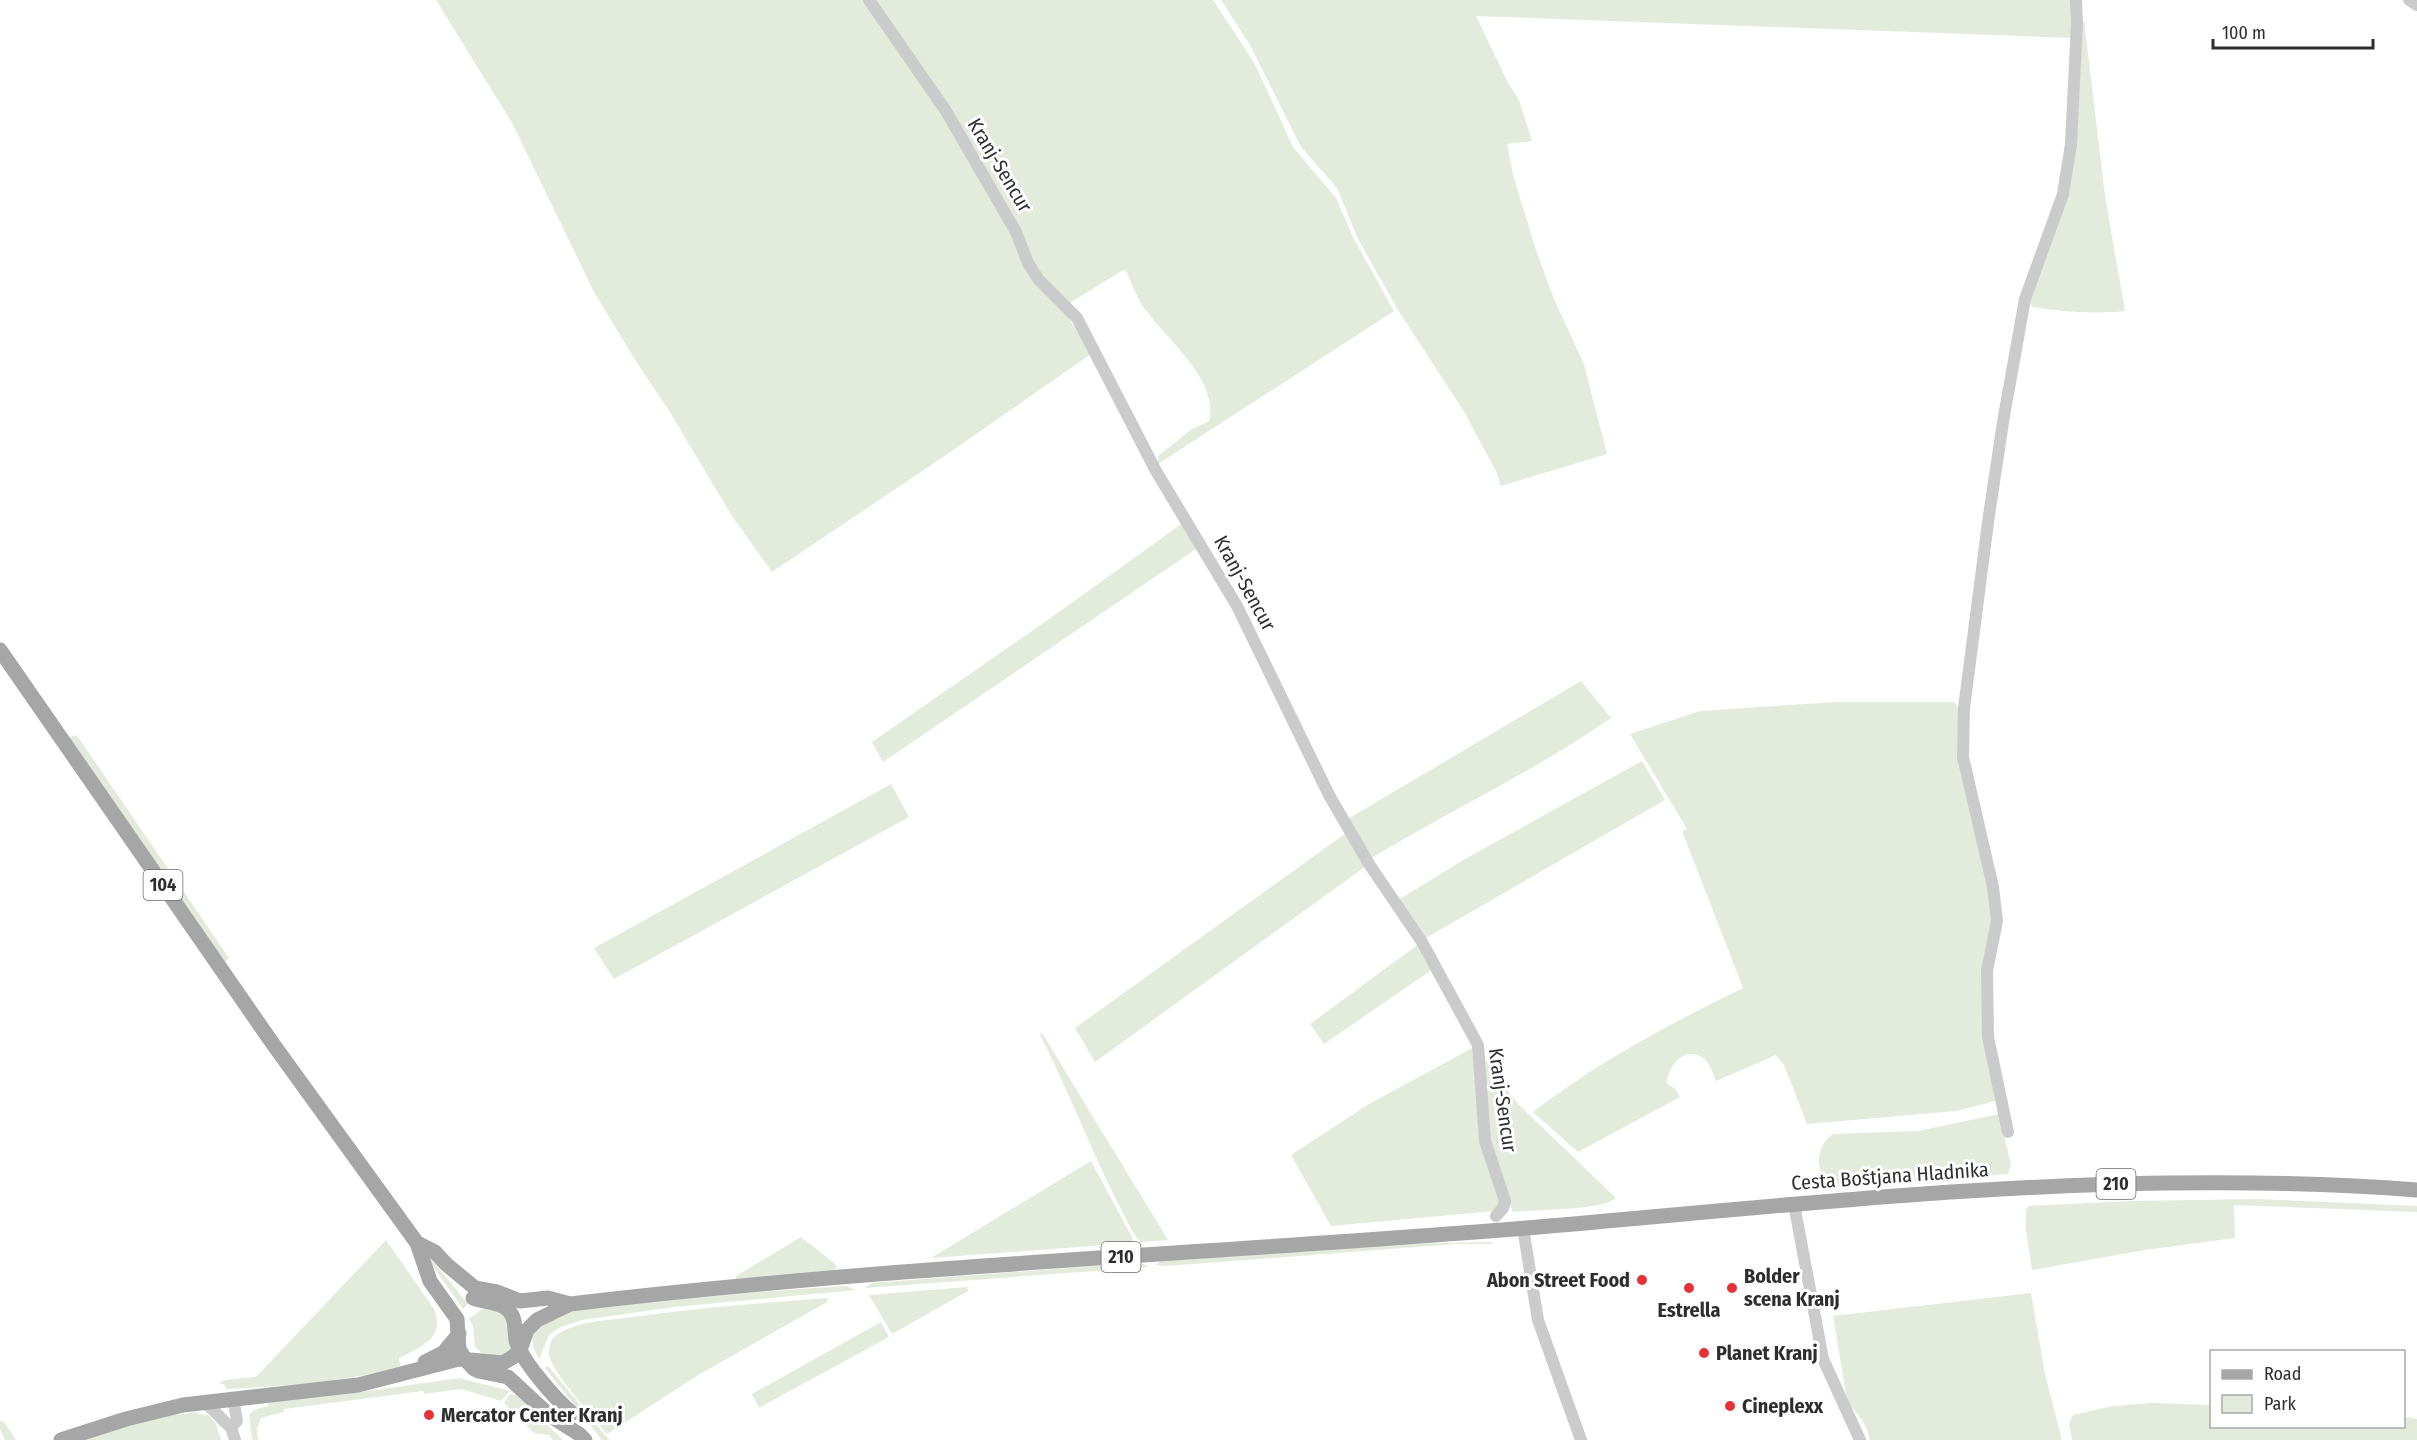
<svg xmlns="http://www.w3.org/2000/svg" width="2417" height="1440" viewBox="0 0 2417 1440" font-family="'Fira Sans Condensed',sans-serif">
<rect width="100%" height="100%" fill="#fff"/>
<!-- green -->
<g fill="#e3ebdc">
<path d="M436 0H1213L1255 64 1293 147 1336 198 1354 239 1394 311 1158 464V456L1192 429 1209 421C1220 379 1163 337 1142 305 1136 295 1131 282 1126 271L1123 270 1067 305 1065 312 1091 354 949 453 772 572 732 516 668 409 639 366 595 294 512 123Z"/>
<path d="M1221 0H2073L2074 38 1476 16 1508 83 1519 100 1532 141 1507 144 1513 175 1536 250 1554 299 1584 364 1607 454 1501 486 1496 471 1463 410 1398 310 1358 239 1337 188 1301 147 1250 45Z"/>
<path d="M2084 20 2105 196 2125 311C2093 314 2064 312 2033 307L2026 299 2068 187 2081 25Z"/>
<path d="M1184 522 1199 547 883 762 872 742 1052 617Z"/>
<path d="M1581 681 1611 718C1535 771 1449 811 1370 859L1346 820Z"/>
<path d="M1836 702H1954L1961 711 1971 776 1999 887 1990 971 1992 1074 1995 1101 1956 1111 1807 1124 1784 1065 1776 1055 1716 1081C1713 1075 1710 1063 1704 1059 1686 1044 1668 1065 1667 1083L1676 1090 1680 1097 1578 1152 1533 1112C1599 1061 1670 1024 1743 988L1682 831 1687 829 1630 734 1700 711Z"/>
<path d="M75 735 78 737 229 958 224 962 69 738Z"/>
<path d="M1642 761 1665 800 1424 939 1398 900 1465 859Z"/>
<path d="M891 784 909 817 614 979 594 948Z"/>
<path d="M1346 833 1366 866 1095 1062 1075 1028Z"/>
<path d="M1419 944 1433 969 1324 1044 1310 1024Z"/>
<path d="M1042 1033 1168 1240 1141 1242 1136 1237C1099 1172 1074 1101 1040 1035Z"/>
<path d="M1474 1047 1502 1200 1494 1211 1331 1226 1291 1155 1369 1104Z"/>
<path d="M1483 1057 1518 1104 1616 1198C1601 1211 1536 1209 1513 1212L1491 1154Z"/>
<path d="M1999 1114 2011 1165 2008 1174 1829 1187C1816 1168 1814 1149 1833 1134L1918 1131Z"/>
<path d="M1091 1161 1133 1239 1131 1243 931 1258Z"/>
<path d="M2257 1199 2417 1206V1212L2234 1205 2235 1238 2145 1250 2032 1270 2026 1230V1210L2029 1206 2133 1201Z"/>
<path d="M801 1237 834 1263 837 1267 834 1271 736 1279V1276Z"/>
<path d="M386 1240 434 1309C446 1338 422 1346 399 1358L400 1366C344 1383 284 1386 226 1389L225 1385 219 1383 225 1380 256 1377Z"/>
<path d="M1492 1242V1244H1455L1167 1266 1156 1265 1161 1261 1402 1244Z"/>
<path d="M428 1255 468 1304 463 1309 426 1256Z"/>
<path d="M1134 1263 1143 1264 1149 1267 865 1288 872 1283Z"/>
<path d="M846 1286 856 1290 674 1307 582 1320 559 1328 549 1335 539 1359C534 1349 527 1335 539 1326 565 1305 621 1305 654 1302 718 1295 782 1290 846 1286Z"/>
<path d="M967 1287 968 1291 892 1334 869 1295Z"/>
<path d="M2031 1293 2045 1374 2062 1440H1870C1866 1417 1852 1414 1846 1394L1833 1316Z"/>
<path d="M828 1298 827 1302 700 1374 607 1434C595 1419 548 1368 549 1353 549 1348 550 1340 554 1337 575 1320 608 1321 633 1317 698 1308 763 1303 828 1298Z"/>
<path d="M482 1309C509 1307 509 1328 513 1348L502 1357H486L475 1347 473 1326 469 1319Z"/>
<path d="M881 1322 889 1337 759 1408 752 1394Z"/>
<path d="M548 1366 609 1440H602L545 1368Z"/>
<path d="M459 1378 510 1391 501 1401 461 1389 424 1394 423 1391 284 1409V1412L261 1418 257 1429 258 1440H252L249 1415 254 1410 268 1406V1403L283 1399 368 1391Z"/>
<path d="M510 1394 516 1395 563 1440H553L549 1435 534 1433 504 1403Z"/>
<path d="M2152 1403 2211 1405 2212 1426H2404V1417L2417 1419V1440H2072L2069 1424 2073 1415 2113 1406Z"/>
<path d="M197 1412 198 1414 209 1415 216 1424 221 1440H79L153 1418Z"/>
<path d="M0 1421 4 1422 16 1440H5L0 1429Z"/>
</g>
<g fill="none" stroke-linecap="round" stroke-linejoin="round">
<!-- minor -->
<g stroke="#cbcbcb" stroke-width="12">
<path d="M869 0 946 111 1016 232 1028 263 1039 280 1077 318 1156 471 1237 606 1329 795 1369 864 1422 942 1478 1045 1485 1141 1505 1201 1503 1208 1496 1216"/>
<path d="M2409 0 2417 5"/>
<path d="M2008 1132 1988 1037 1987 971 1997 921 1993 887 1963 757 1964 708 1989 515 2004 416 2025 299 2063 194 2071 144 2077 22 2076 0"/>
<path d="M1794 1204 1823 1359 1860 1440"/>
<path d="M1523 1228 1538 1320 1581 1440"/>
<path d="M203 1402C215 1409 221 1420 231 1427L235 1440"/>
<path d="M231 1427 237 1421 233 1398"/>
</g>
<!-- major -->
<g stroke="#a6a6a6" stroke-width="15">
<path d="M0 650 273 1044 417 1243 430 1281 457 1319 459 1349 465 1359 474 1369"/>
<path d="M417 1243 435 1252 446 1264 475 1288 497 1292 520 1301 548 1298 570 1304C888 1266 1207 1254 1526 1228 1739 1210 1952 1186 2166 1183 2249 1182 2334 1183 2417 1190"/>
<path d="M473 1298C483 1302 495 1301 504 1307 517 1314 514 1328 516 1340 520 1359 556 1400 572 1413"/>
<path d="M425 1362 443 1353 459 1334"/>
<path d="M478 1371 508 1377 549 1415 579 1434 585 1440"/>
<path d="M61 1440 126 1419 183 1405 358 1385 459 1359 503 1363 513 1357 520 1350 527 1330 537 1320 570 1304"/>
</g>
</g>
<!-- markers -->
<g fill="#e43236" stroke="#fff" stroke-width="2">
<circle cx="1642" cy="1280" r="6"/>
<circle cx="1689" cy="1288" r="6"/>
<circle cx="1732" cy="1288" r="6"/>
<circle cx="1704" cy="1353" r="6"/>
<circle cx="1730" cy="1406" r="6"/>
<circle cx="429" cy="1415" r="6"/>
</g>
<g text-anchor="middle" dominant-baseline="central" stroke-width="6" stroke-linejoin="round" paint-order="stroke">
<!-- shield labels -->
<g fill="#fff" stroke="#6d6d6d" stroke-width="1.5">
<rect x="143.5" y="870" width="39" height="30" rx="4.5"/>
<rect x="2096.5" y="1169" width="39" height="30" rx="4.5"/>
<rect x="1101.5" y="1242" width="39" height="30" rx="4.5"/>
</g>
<g font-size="18" font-weight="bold" fill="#2e2e2e">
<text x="163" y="885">104</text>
<text x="2116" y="1184">210</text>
<text x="1121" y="1257">210</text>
</g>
<!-- street labels -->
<g font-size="20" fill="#2e2e2e" stroke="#fff">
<text transform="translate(1000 165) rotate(59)">Kranj-Sencur</text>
<text transform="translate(1245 583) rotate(61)">Kranj-Sencur</text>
<text transform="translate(1503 1100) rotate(82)">Kranj-Sencur</text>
<text transform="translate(1890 1176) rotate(-4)">Cesta Boštjana Hladnika</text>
</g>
<!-- poi labels -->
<g font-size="20" font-weight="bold" fill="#2e2e2e" stroke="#fff" text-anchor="start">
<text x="1744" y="1276">Bolder<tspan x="1744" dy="23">scena Kranj</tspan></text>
<text x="1630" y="1280" text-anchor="end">Abon Street Food</text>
<text x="1689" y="1310" text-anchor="middle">Estrella</text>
<text x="1716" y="1353">Planet Kranj</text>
<text x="1742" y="1406">Cineplexx</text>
<text x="441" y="1415">Mercator Center Kranj</text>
</g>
</g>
<!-- legend -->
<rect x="2210" y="1350" width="195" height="78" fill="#ffffff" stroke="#ababab" stroke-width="1.5"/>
<rect x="2222" y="1370" width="30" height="9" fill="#a6a6a6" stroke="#ababab" stroke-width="1.5"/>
<text x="2264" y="1380" font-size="18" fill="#2e2e2e">Road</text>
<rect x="2222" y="1395" width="30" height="18" fill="#e3ebdc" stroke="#ababab" stroke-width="1.5"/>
<text x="2264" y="1410" font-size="18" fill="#2e2e2e">Park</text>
<!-- scale -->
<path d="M2213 39v9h160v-9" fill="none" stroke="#2e2e2e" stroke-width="3"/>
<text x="2222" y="39" font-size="18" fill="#2e2e2e" stroke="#ffffff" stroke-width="4.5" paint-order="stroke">100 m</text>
</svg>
